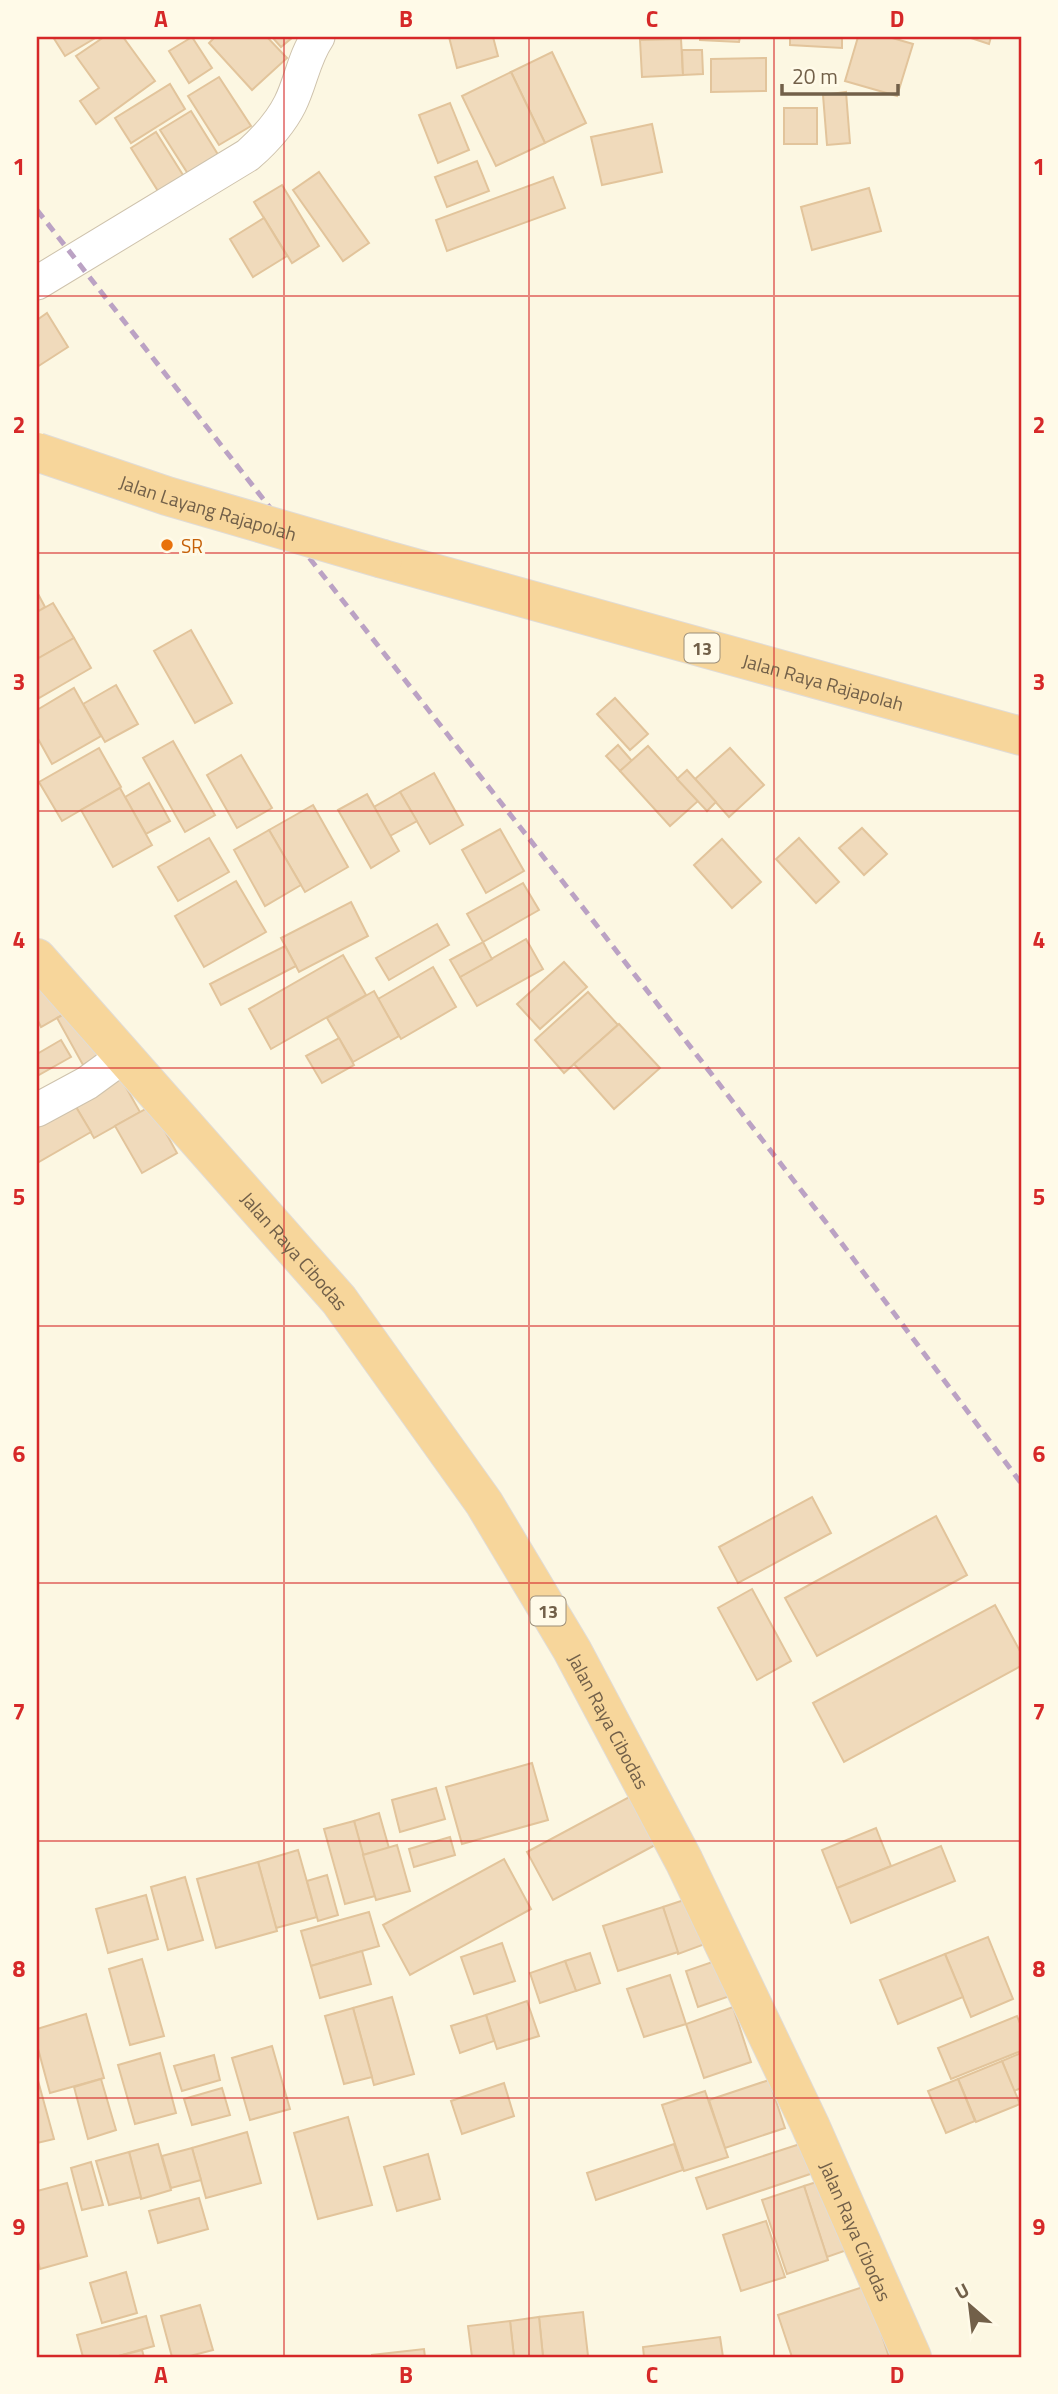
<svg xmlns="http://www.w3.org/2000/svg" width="1058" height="2394" viewBox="0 0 1058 2394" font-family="'Titillium Web',sans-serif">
<rect width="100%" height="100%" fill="#fcf7e2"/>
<!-- building -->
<g fill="#f0dabb" stroke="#e2c49b" stroke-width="2">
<path d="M53 37H97L65 56Z"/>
<path d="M104 37H123L155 81 96 124 80 101 99 88 76 56Z"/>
<path d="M192 37 212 68 189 83 169 51Z"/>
<path d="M215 37H267L287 58 252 90 209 43Z"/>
<path d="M272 37H293L281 47Z"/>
<path d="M449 37H493L498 56 457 68Z"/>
<path d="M700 37H740L739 42 700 40Z"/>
<path d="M790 37H842V48L790 45Z"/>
<path d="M858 37H889L913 44 897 96 845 81Z"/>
<path d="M968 37H991L989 44Z"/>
<path d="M681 39 683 75 642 77 640 40Z"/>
<path d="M682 50H702L703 74 683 75Z"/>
<path d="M552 52 586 123 545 143 511 72Z"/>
<path d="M766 58V91L711 92V59Z"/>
<path d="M511 72 545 143 496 166 462 96Z"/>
<path d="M219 77 251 126 219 145 188 96Z"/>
<path d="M170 84 185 109 131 143 115 118Z"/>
<path d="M846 92 850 143 827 145 823 95Z"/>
<path d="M450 103 469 150 438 163 419 115Z"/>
<rect x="784" y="108" width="33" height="36"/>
<path d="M191 111 222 161 192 180 160 130Z"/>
<path d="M652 124 662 172 602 185 591 137Z"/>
<path d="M156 132 188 183 163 199 131 148Z"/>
<path d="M477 161 489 191 447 207 435 177Z"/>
<path d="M319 172 369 243 343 261 293 190Z"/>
<path d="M553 177 565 208 447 251 436 220Z"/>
<path d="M282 185 319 246 292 263 254 202Z"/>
<path d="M869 188 881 231 812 250 801 207Z"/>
<path d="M264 218 287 256 253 277 230 239Z"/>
<path d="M47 313 68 347 37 367V320Z"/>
<path d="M37 592 45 607 37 612Z"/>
<path d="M53 603 74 638 37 659V612Z"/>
<path d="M191 630 232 703 195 723 154 651Z"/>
<path d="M74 638 91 668 39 698 37 693V659Z"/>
<path d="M116 685 138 724 105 742 83 704Z"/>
<path d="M74 688 101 736 52 764 37 737V710Z"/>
<path d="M615 698 648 734 630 750 597 714Z"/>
<path d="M173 741 215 815 185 832 143 758Z"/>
<path d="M618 745 632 761 620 771 606 756Z"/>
<path d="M648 746 698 801 670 826 620 771Z"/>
<path d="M99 748 121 787 62 821 39 782Z"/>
<path d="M730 748 764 785 729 817 695 779Z"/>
<path d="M241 755 272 808 237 828 207 775Z"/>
<path d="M687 770 716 802 707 811 677 779Z"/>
<path d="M434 773 463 825 430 844 400 792Z"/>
<path d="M149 783 170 821 146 834 125 797Z"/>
<path d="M120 788 152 845 113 867 81 810Z"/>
<path d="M400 792 417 821 390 836 374 807Z"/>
<path d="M367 794 399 851 371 868 338 810Z"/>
<path d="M313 805 348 867 305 892 269 830Z"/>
<path d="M862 828 887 854 864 875 839 848Z"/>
<path d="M500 829 524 871 486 893 462 850Z"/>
<path d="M269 830 301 885 265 906 234 850Z"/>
<path d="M209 838 229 872 178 901 158 867Z"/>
<path d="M799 838 839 882 816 903 776 859Z"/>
<path d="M722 839 761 882 732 908 694 865Z"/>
<path d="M236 881 266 932 204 967 175 916Z"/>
<path d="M523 883 539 910 483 942 467 914Z"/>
<path d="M351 902 368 936 299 972 281 938Z"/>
<path d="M437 924 449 945 389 980 376 958Z"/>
<path d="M526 939 543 969 477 1006 460 977Z"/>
<path d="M483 942 492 959 460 977 450 960Z"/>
<path d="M285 946 296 966 221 1005 210 984Z"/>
<path d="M343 955 366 995 271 1049 249 1009Z"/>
<path d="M564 962 587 987 540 1029 517 1004Z"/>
<path d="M433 967 456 1007 401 1039 378 999Z"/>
<path d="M37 980 64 1014 41 1027 37 1019Z"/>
<path d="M374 991 399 1036 353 1062 327 1018Z"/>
<path d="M588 992 618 1025 564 1073 535 1040Z"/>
<path d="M72 1010 99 1056 83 1065 57 1018Z"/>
<path d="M619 1024 660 1068 614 1109 574 1064Z"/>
<path d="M339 1038 354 1065 322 1083 306 1056Z"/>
<path d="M61 1040 71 1057 37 1076V1054Z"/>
<path d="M119 1075 140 1112 94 1138 73 1102Z"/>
<path d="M73 1102 91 1132 37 1163V1122Z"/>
<path d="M151 1106 177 1153 142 1173 115 1126Z"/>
<path d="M812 1497 831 1533 738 1583 719 1547Z"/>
<path d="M936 1516 967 1575 817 1656 785 1598Z"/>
<path d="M752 1589 791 1661 757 1680 718 1608Z"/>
<path d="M995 1605 1021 1653V1666L844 1762 813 1703Z"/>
<path d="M532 1763 548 1820 462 1844 446 1787Z"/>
<path d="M436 1788 445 1819 400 1832 392 1800Z"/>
<path d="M631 1796 657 1844 553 1900 527 1852Z"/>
<path d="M379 1813 389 1848 363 1855 354 1821Z"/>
<path d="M354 1821 375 1896 345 1904 324 1829Z"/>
<path d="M876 1828 891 1866 837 1888 822 1850Z"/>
<path d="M450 1837 455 1855 414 1867 409 1849Z"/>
<path d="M397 1845 410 1891 376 1900 363 1855Z"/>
<path d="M941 1846 955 1881 851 1923 837 1888Z"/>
<path d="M298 1850 317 1917 276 1928 258 1862Z"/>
<path d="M504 1859 531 1909 410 1975 383 1925Z"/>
<path d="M258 1862 277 1931 216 1948 197 1879Z"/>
<path d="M327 1875 338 1915 318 1921 307 1881Z"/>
<path d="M185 1877 203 1940 168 1950 151 1887Z"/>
<path d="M146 1895 158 1939 108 1953 96 1909Z"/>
<path d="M690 1898 705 1944 678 1954 663 1907Z"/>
<path d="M663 1907 678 1952 618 1971 603 1926Z"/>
<path d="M369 1912 379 1946 311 1966 301 1931Z"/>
<path d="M988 1937 1013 1999 971 2017 945 1954Z"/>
<path d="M502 1943 515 1981 474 1994 461 1957Z"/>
<path d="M362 1951 371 1984 320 1998 311 1966Z"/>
<path d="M590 1953 600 1983 576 1991 565 1961Z"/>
<path d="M945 1954 963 1997 898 2024 880 1980Z"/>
<path d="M142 1959 164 2036 130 2045 109 1969Z"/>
<path d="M721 1959 733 1995 698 2007 686 1971Z"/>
<path d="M565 1961 576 1991 540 2003 530 1973Z"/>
<path d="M670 1975 686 2024 644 2037 627 1989Z"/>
<path d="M392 1997 414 2074 374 2085 353 2008Z"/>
<path d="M527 2001 539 2036 497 2049 486 2015Z"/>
<path d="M733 2007 751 2062 704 2078 686 2024Z"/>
<path d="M353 2008 372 2077 344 2084 325 2016Z"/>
<path d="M86 2014 104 2078 50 2093 37 2045V2029Z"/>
<path d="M486 2015 494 2041 460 2053 451 2026Z"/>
<path d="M1017 2016 1021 2026V2051L951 2079 938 2048Z"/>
<path d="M272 2046 290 2109 250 2120 232 2058Z"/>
<path d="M160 2053 176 2113 135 2124 118 2065Z"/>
<path d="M1021 2053V2088L1014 2091 1002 2061Z"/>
<path d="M214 2055 220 2080 182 2091 174 2066Z"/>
<path d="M1002 2061 1020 2104 976 2122 958 2079Z"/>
<path d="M37 2077 54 2139 37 2143Z"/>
<path d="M101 2079 116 2130 88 2139 74 2087Z"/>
<path d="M958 2079 975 2121 946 2133 928 2091Z"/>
<path d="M769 2080 785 2128 725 2148 709 2100Z"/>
<path d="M504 2083 514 2116 462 2134 451 2101Z"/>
<path d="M222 2088 230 2115 192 2125 184 2099Z"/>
<path d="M705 2091 728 2157 684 2171 662 2105Z"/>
<path d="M348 2117 372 2205 318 2219 294 2133Z"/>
<path d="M247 2132 261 2183 206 2198 192 2148Z"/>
<path d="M806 2142 816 2172 707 2209 696 2178Z"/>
<path d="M158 2144 171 2190 141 2199 129 2152Z"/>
<path d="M674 2144 683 2170 596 2200 587 2173Z"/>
<path d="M192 2148 201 2180 171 2188 162 2156Z"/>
<path d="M129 2152 141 2197 109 2205 96 2161Z"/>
<path d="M428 2154 440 2199 397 2211 384 2167Z"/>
<path d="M91 2162 103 2205 82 2210 71 2168Z"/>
<path d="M826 2179 850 2249 827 2257 804 2186Z"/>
<path d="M67 2183 87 2256 40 2269 37 2258V2191Z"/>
<path d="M804 2186 828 2260 787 2274 762 2200Z"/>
<path d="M199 2198 208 2229 158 2243 149 2211Z"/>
<path d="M766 2221 785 2277 741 2291 723 2235Z"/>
<path d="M126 2272 137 2313 102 2323 90 2283Z"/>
<path d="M866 2286 889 2357H792L778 2315Z"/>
<path d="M200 2305 213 2350 186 2357H172L161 2316Z"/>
<path d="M583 2312 588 2356 543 2357 539 2317Z"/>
<path d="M146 2316 154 2346 115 2357H83L77 2335Z"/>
<path d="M539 2317 543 2357H514L510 2321Z"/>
<path d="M510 2321 514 2357H472L468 2326Z"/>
<path d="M720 2337 723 2357H644L643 2347Z"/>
<path d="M424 2349 425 2357H372V2355Z"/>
<path d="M142 2350 144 2357H115Z"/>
</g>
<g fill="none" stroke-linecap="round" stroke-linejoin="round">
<defs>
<g id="minor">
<path d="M37 283 248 155C265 140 280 124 290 104 301 82 304 57 318 37"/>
<path d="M37 1110 87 1083 124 1056"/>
</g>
<g id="trunk">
<path id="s1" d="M383 559 1021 736"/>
<path id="s2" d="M37 958 339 1300 484 1503 572 1650 684 1861 810 2125 912 2357"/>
</g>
</defs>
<!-- minor casing -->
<use href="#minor" stroke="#cec2ac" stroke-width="35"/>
<!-- trunk casing -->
<use href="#trunk" stroke="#e0dcd7" stroke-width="40"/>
<!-- minor -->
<use href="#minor" stroke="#fff" stroke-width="33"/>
<!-- trunk -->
<use href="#trunk" stroke="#f7d69b" stroke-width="38"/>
<!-- rail -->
<path stroke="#bba2c4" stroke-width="5" stroke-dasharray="10 7" stroke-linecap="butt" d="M37 210 574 896 828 1225 1021 1483"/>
<defs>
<g id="trunk-bridge">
<path id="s3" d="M37 452 167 496 383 559"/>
</g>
</defs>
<!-- trunk-bridge casing -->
<use href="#trunk-bridge" stroke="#e0dcd7" stroke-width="40" stroke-linecap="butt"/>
<!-- trunk-bridge -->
<use href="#trunk-bridge" stroke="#f7d69b" stroke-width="38"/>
</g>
<!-- grid -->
<path fill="none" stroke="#d62828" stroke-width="2" stroke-opacity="0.55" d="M284 37V2357M529 37V2357M774 37V2357M37 296H1021M37 553H1021M37 811H1021M37 1068H1021M37 1326H1021M37 1583H1021M37 1841H1021M37 2098H1021"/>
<!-- markers -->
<circle fill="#e8710a" stroke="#fffae8" stroke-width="2.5" cx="167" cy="545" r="7"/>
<g text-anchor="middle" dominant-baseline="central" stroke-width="6" stroke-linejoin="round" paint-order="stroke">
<!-- shield labels -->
<g fill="#fffae8" stroke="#9c8e79" stroke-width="2">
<rect x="684.5" y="633.5" width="35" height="29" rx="5"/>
<rect x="530.5" y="1596.5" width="35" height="29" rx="5"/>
</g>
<g font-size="18" font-weight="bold" fill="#726049">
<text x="702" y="648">13</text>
<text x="548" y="1611">13</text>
</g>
<!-- street labels -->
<g font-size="19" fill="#726049" stroke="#fffae8">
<text stroke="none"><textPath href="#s3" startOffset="180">Jalan Layang Rajapolah</textPath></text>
<text stroke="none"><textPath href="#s1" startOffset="457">Jalan Raya Rajapolah</textPath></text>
<text stroke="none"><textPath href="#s2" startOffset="390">Jalan Raya Cibodas</textPath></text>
<text stroke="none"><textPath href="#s2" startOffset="957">Jalan Raya Cibodas</textPath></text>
<text stroke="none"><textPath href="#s2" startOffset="1524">Jalan Raya Cibodas</textPath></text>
</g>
<!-- food labels -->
<g font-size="19" fill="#c56008" stroke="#fffae8" text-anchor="start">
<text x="181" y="545">SR</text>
</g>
</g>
<!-- border -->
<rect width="1058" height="2394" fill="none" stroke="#fffae8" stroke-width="77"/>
<!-- north arrow -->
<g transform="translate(970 2306) rotate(332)" stroke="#fffae8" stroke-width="5" paint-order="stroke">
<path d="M0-5L12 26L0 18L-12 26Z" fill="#726049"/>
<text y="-10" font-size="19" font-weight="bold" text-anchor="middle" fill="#726049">U</text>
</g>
<!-- scale -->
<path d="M782 84v10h116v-10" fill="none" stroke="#726049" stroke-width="3.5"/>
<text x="792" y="84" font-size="21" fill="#726049" stroke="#fffae8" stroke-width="5" paint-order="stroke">20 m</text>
<rect x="38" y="38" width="982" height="2318" fill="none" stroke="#d62828" stroke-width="2.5"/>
<g font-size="23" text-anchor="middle" font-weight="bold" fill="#d62828">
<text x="161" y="27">A</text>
<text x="406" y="27">B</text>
<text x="652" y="27">C</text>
<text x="897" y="27">D</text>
<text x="19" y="175">1</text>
<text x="1039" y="175">1</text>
<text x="19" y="433">2</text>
<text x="1039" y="433">2</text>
<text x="19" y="690">3</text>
<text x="1039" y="690">3</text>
<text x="19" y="948">4</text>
<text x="1039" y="948">4</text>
<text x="19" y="1205">5</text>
<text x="1039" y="1205">5</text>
<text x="19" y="1462">6</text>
<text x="1039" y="1462">6</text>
<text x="19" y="1720">7</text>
<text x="1039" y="1720">7</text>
<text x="19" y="1977">8</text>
<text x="1039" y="1977">8</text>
<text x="19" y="2235">9</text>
<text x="1039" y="2235">9</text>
<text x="161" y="2383">A</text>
<text x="406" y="2383">B</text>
<text x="652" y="2383">C</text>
<text x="897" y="2383">D</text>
</g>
</svg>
